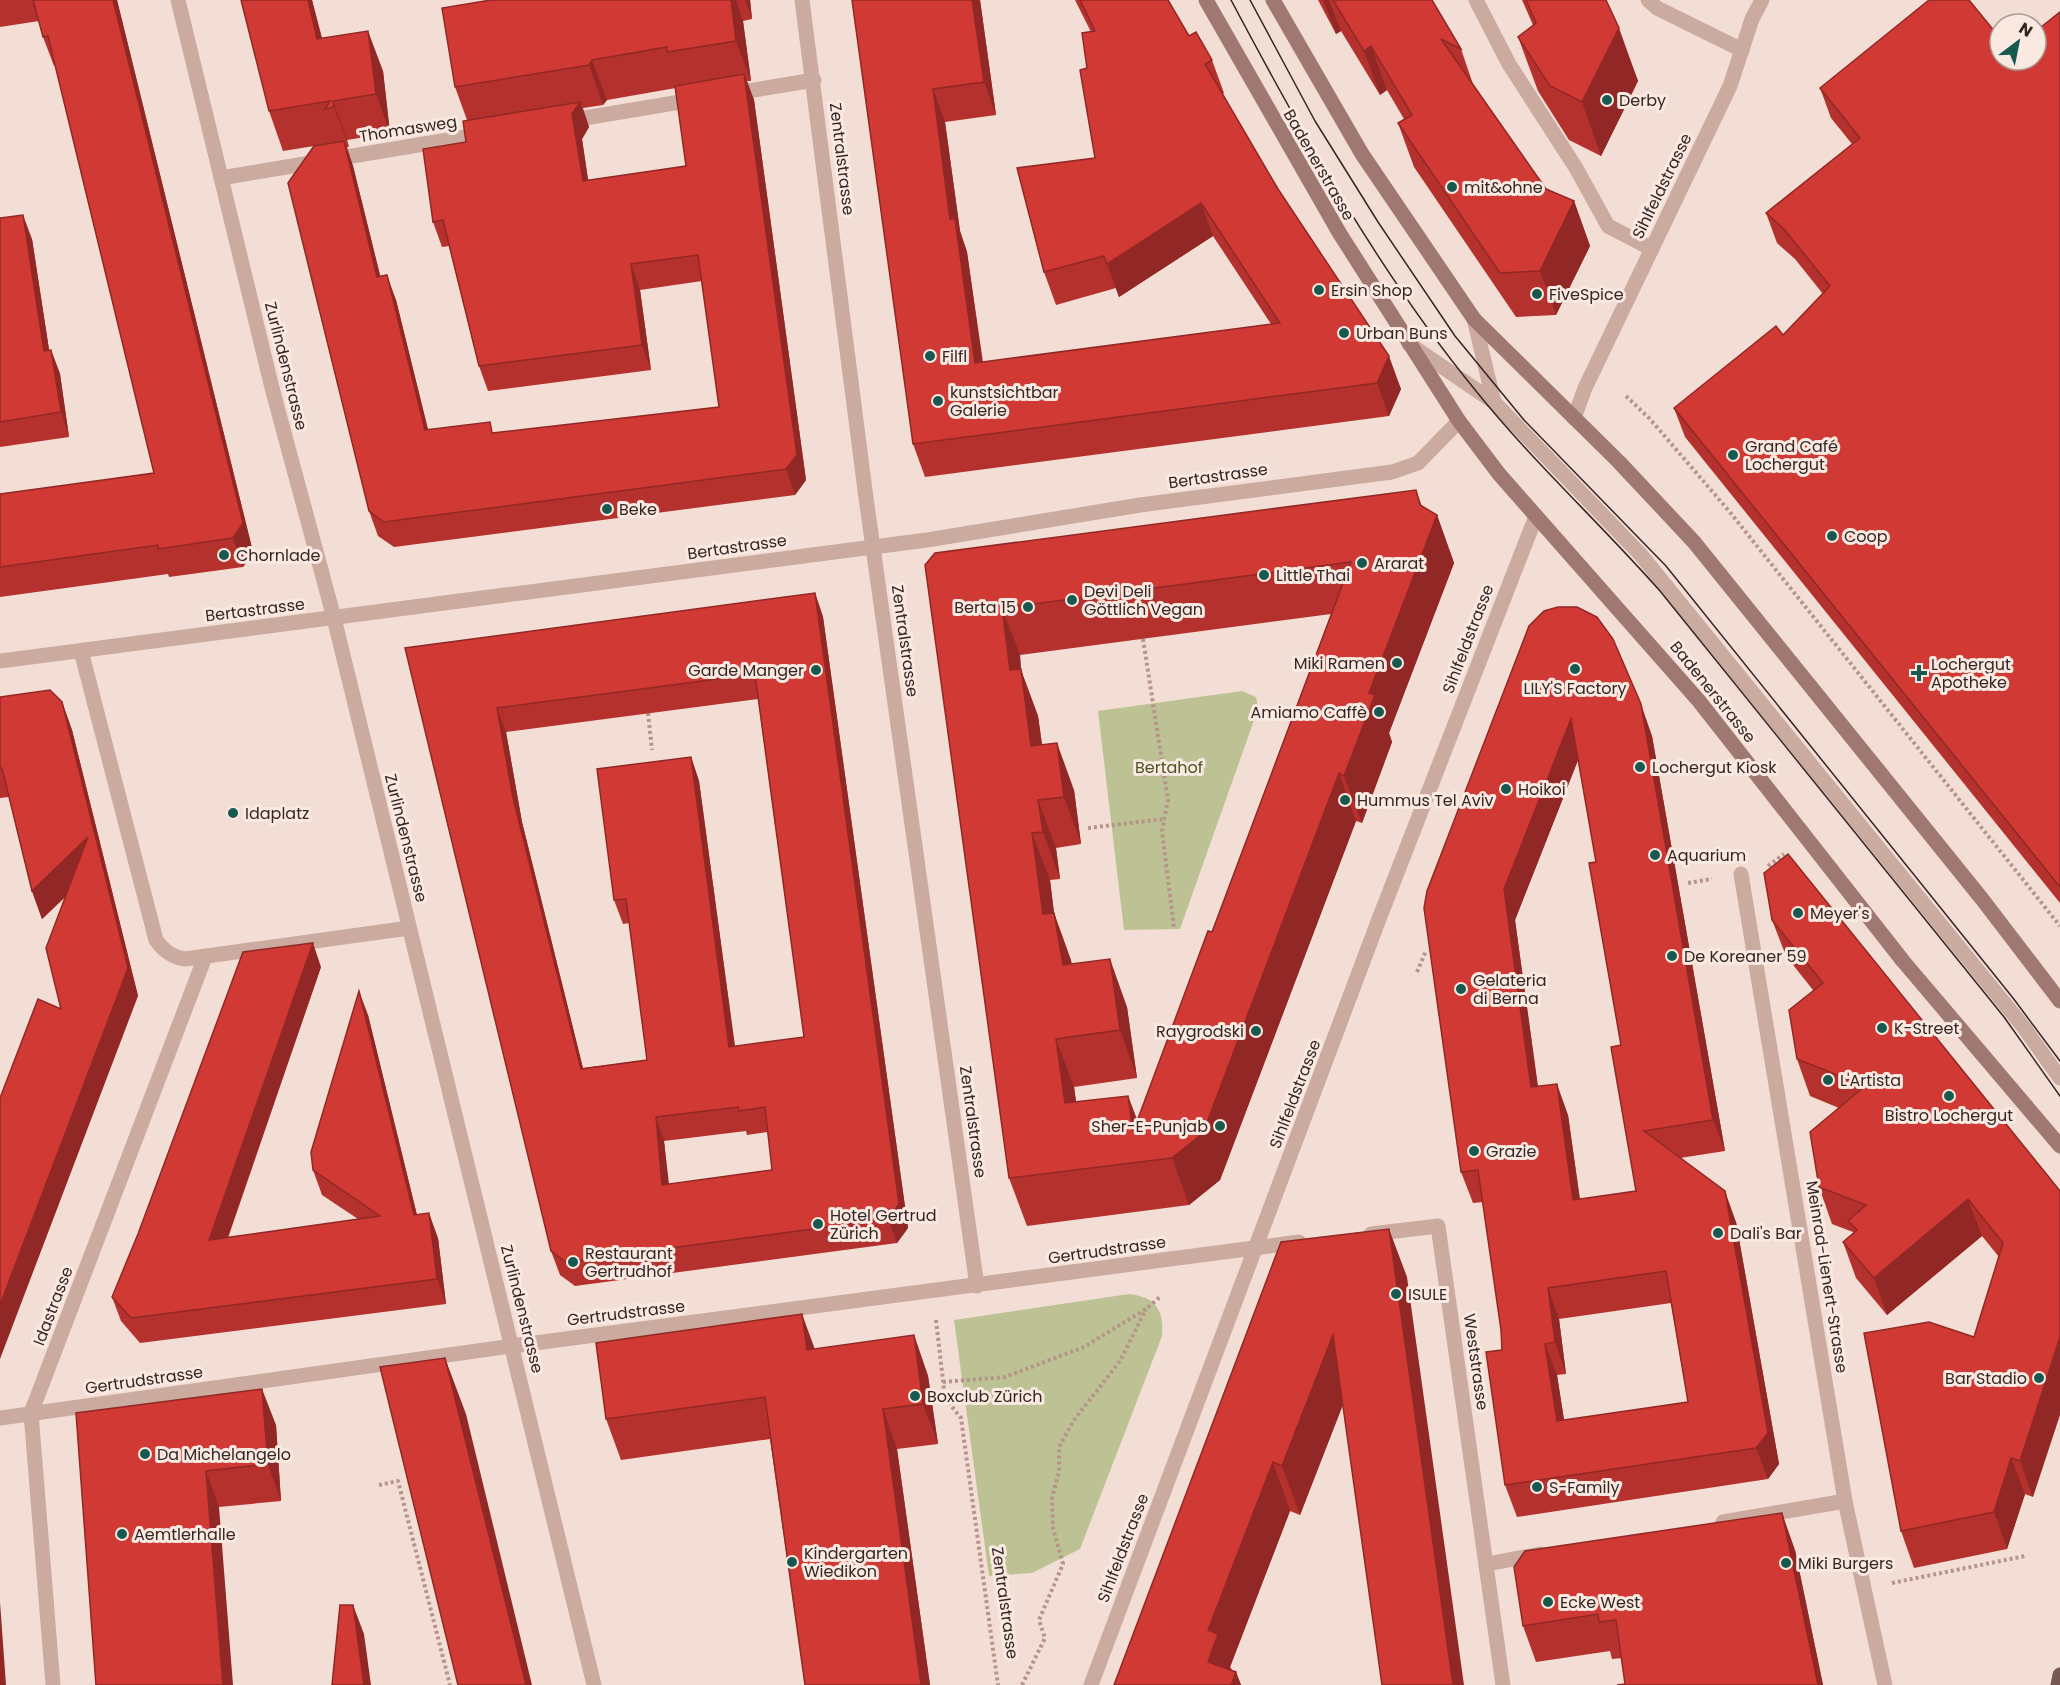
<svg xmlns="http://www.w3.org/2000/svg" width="2060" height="1685" viewBox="0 0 2060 1685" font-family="Poppins,sans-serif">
<rect width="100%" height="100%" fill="#f3ded5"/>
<!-- green -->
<g fill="#bdc294">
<path d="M1242 691 1256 697 1258 709 1180 929 1124 930 1098 711Z"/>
<path d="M1129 1294C1156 1297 1164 1310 1162 1336L1080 1549 1032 1573 989 1576 954 1320Z"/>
</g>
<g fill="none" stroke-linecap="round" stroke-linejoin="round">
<!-- path -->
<g stroke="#b7948a" stroke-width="4" stroke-dasharray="3 3" stroke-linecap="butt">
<path d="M1626 396 1650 419 1729 511 2060 926"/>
<path d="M1143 639 1168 800 1162 831 1174 928"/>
<path d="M648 713 652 750"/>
<path d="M1088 828 1164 819"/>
<path d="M1768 866 1784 854"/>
<path d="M1688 883 1712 879"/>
<path d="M1417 972 1426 951"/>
<path d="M936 1320 945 1398 961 1418 998 1685"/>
<path d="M943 1382 1005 1377 1084 1347 1146 1309 1160 1297"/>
<path d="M379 1485 398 1481 450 1685"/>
<path d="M1892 1583 2025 1556"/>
<path d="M1022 1685 1045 1638 1039 1620 1063 1564 1053 1528 1052 1498 1059 1471V1447L1074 1420 1120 1361 1146 1309"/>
</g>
<!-- lane -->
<g stroke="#cbaba0" stroke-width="15">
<path d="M1476 0 1509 64 1576 168 1608 226 1652 249"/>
<path d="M1474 319 1494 402"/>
<path d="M1409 344 1494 402 1641 555 2022 1025 2060 1078"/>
</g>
<!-- street -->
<g stroke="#cbaba0" stroke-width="15">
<path d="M178 0 272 388 334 618 594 1685"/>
<path d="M802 0 866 498 977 1286"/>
<path d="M1648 0 1657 8 1742 50"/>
<path d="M730 94 814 80"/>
<path d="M567 121 698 99"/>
<path d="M221 178 484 134"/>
<path d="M1574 418 1585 388 1730 86 1752 19 1762 0"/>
<path d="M81 651 156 940C164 951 172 957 185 959L409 928"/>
<path d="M0 661 927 540 1140 505 1392 472 1418 463 1459 421"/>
<path d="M1741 874 1845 1501 1885 1685"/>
<path d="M1371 1234 1438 1226 1503 1685"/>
<path d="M0 1418 512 1346 1299 1242"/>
<path d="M1723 1522 1845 1501"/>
<path d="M1487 1564 1540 1554"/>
<path d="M53 1685 31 1413 205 957"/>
<path d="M1091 1685 1379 919 1536 516"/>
</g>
<!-- secondary -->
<g stroke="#9f7872" stroke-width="15">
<path d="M1206 0 1340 234 1459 421 1499 474 1699 701 1903 961 2060 1146"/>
<path d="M1273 0 1362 154 1474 319 1619 462 1694 542 1982 899 2060 1001"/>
</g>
<!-- primary -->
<path stroke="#785853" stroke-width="15" d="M2058 1685 2060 1675"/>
<!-- tram -->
<g stroke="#342624" stroke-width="1.5">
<path d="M1231 0C1302 134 1380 274 1476 391 1533 462 1600 523 1660 591L2004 1017 2060 1096"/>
<path d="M1250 0 1315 121 1378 222 1455 336 1524 420 1666 566 2013 998 2060 1061"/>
</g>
</g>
<!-- wall -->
<g fill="#b4312e" fill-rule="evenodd">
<path d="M0 0H117L253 552 243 567 169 577 168 574 0 597V494L154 473 55 65 54 66 43 37 39 21 0 27Z"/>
<path d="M312 0 322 38 383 71 390 133 347 140 349 147H347L353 166 380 276 396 300 428 429 495 433 719 407 702 281 640 290 651 370 488 391 479 366 449 246 442 247 433 222 466 142 467 120 455 87 491 0H750L752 19 743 21 751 81H747L754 100 806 480 795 495 394 547 378 536 369 511 314 146 283 151 269 111ZM676 88 686 166 588 180 582 139 589 127 583 108 603 105 607 100Z"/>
<path d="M852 0H980L996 115 945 122 960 231 967 252 983 362 1271 324 1213 236 1119 297 1116 288 1056 305 1044 272 1095 158 1087 68 1091 32 1075 0H1168L1189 36 1212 60 1224 93 1222 94 1278 189 1401 389 1389 416 925 477 913 444Z"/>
<path d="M1318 0H1432L1461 49 1474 87 1546 189 1574 201 1590 246 1556 315 1516 317 1414 167 1398 123 1404 119 1387 90 1380 95 1341 31 1336 34Z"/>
<path d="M1522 0H1606L1638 81 1601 156 1569 140 1538 91 1518 37 1533 25Z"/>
<path d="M2060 12V903L1685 437 1674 408 1783 335 1823 294 1795 259 1777 243 1766 213 1852 144 1831 118 1820 88 2000 60Z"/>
<path d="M0 218 32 239 49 350H51L60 374 69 437 0 447Z"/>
<path d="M1421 506 1437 515 1454 563 1389 733 1392 742 1362 823 1356 821 1220 1180 1189 1205 1027 1226 1009 1178 925 565ZM1331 614 1212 932 1137 1120 1128 1096 1076 1102 1074 1087 1137 1078 1127 1007 1072 964 1054 913 1050 880 1060 879 1056 848 1081 844 1074 790 1042 745 1038 716 1021 670 1020 655Z"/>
<path d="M815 593 823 617 908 1228 897 1243 575 1286 560 1275 551 1251 405 648ZM758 699 804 1037 735 1046 699 781 691 757 614 900 623 924 629 923 647 1060 583 1068 522 822 506 732ZM746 1131 747 1135 768 1132 772 1170 669 1184 664 1141Z"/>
<path d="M1529 626 1652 736 1725 1151 1680 1158 1736 1222 1779 1464 1768 1479 1517 1517 1505 1485 1501 1330 1483 1202 1473 1203 1461 1172ZM1578 760 1596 862 1621 1045 1636 1191 1580 1199 1568 1115 1538 1086 1515 920ZM1671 1303 1688 1402 1564 1420 1557 1375 1566 1374 1559 1319Z"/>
<path d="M0 697 62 702 72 730 138 996 61 1009 66 896 42 919 32 891 9 797 0 798Z"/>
<path d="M1772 920 2060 1191 2033 1497 2025 1494 2007 1549 1914 1568 1901 1531 1974 1337 1999 1257 1982 1236 1887 1315 1856 1278 1843 1242 1853 1233V1232L1832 1224 1819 1187 1839 1108 1810 1096 1797 1059 1813 990 1786 956Z"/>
<path d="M321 967 228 1238 358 1219 322 1195 313 1170 368 1015 417 1215 438 1238 446 1304 140 1343 121 1321 112 1297Z"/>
<path d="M1281 1242 1407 1277 1343 1404 1300 1515 1290 1511 1230 1667 1232 1670 1236 1672 1241 1685H1114Z"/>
<path d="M914 1335 928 1376 938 1444 897 1449 930 1685H805L770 1439 621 1460 606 1419 815 1349Z"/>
<path d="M76 1413 276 1425 281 1501 219 1507Z"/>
<path d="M1795 1550 1823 1685H1617L1625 1684 1622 1658 1612 1659 1610 1651 1536 1662 1523 1626Z"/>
</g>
<!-- shaded-wall -->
<g fill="#922825">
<path d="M113 0H117L253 552 243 567 233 538Z"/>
<path d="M308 0H312L332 79 317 39Z"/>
<path d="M731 0H736L743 21 751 81 736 41Z"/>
<path d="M745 0H750L752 19Z"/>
<path d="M972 0H980L996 115 984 82Z"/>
<path d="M1323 0H1329L1341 31 1336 34Z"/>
<path d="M1619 28 1638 81 1601 156 1582 102Z"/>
<path d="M368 31 383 71 390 133 376 94Z"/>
<path d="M1371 46 1387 90 1380 95 1364 51Z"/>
<path d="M592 60 607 100 603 105 589 65Z"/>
<path d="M744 74 754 100 806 480 795 495 786 469Z"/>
<path d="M933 89 945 122 960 231 967 252 987 396 975 363 950 219Z"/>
<path d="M333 101 347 140 349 147 334 107Z"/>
<path d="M580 102 589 127 582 139 592 206 583 181 572 114Z"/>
<path d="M344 141 353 166 387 303 377 277Z"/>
<path d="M1574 201 1590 246 1556 315 1540 271Z"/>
<path d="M1201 203 1213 236 1119 297 1107 264Z"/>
<path d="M23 215 32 239 53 375 44 351Z"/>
<path d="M631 264 640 290 651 370 642 345Z"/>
<path d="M387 275 396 300 434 455 425 430Z"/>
<path d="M51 350 60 374 69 437 61 412Z"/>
<path d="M1389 356 1401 389 1389 416 1377 383Z"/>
<path d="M1416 490 1431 532 1437 515 1454 563 1389 733 1392 742 1362 823 1344 776 1369 693 1420 505Z"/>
<path d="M815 593 823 617 908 1228 897 1243 888 1219Z"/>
<path d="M1002 608 1020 655 1021 670 1038 716 1049 794 1031 746 1010 670Z"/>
<path d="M62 702 72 730 138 996 0 1359V1305L128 968Z"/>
<path d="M1641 704 1652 736 1725 1151 1713 1120Z"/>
<path d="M497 708 506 732 522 822 589 1093 581 1069 513 798Z"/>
<path d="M1571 719 1582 750 1515 920 1542 1118 1531 1087 1504 889Z"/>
<path d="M1057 743 1074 790 1081 844 1064 797Z"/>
<path d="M691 757 699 781 738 1071 729 1047Z"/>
<path d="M1339 773 1356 821 1220 1180 1189 1205 1172 1158Z"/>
<path d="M1038 800 1056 848 1060 879 1043 832Z"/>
<path d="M1032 833 1050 880 1054 913 1071 960 1080 1013 1043 914Z"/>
<path d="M88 837 99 865 42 919 32 891Z"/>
<path d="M313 943 321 967 218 1265 209 1240Z"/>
<path d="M1110 959 1127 1007 1137 1078 1120 1030Z"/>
<path d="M359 991 368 1015 423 1240 414 1215Z"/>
<path d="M1056 1039 1074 1087 1083 1151 1065 1103Z"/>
<path d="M1557 1084 1568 1115 1584 1231 1573 1200Z"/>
<path d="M1128 1096 1146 1143 1133 1132Z"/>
<path d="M656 1117 664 1141 671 1209 662 1185Z"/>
<path d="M1725 1191 1736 1222 1779 1464 1768 1479 1756 1448Z"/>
<path d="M1968 1199 1982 1236 1887 1315 1874 1278Z"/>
<path d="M429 1213 438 1238 446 1304 437 1279Z"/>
<path d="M1389 1229 1407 1277 1464 1685H1453Z"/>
<path d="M1548 1288 1559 1319 1566 1374 1555 1342Z"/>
<path d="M802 1314 817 1355 807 1350Z"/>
<path d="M914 1335 928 1376 938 1444 923 1404Z"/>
<path d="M1333 1335 1351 1384 1300 1515 1282 1466Z"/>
<path d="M2060 1337V1415L2033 1497 2020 1461Z"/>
<path d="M1545 1344 1557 1375 1569 1452 1557 1421Z"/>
<path d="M445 1358 466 1414 532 1685H526Z"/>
<path d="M262 1389 276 1425 281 1501 268 1464Z"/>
<path d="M883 1409 897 1449 930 1685H921Z"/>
<path d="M2011 1458 2025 1494 2007 1549 1994 1512Z"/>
<path d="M1273 1462 1290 1511 1230 1667 1234 1677 1236 1672 1241 1685H1216L1208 1662V1630Z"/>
<path d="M206 1471 219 1507 233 1685H223Z"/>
<path d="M1782 1513 1795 1550 1823 1685H1818Z"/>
<path d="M0 1602 6 1685H0Z"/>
<path d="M353 1605 364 1634 371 1685H364Z"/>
</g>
<!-- building -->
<g fill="#d13935" stroke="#922825" stroke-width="1.5" fill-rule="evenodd">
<path d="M33 0H113L243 523 233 538 158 549V545L0 567V494L154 473 48 36 43 37Z"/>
<path d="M241 0H308L317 39 368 31 376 94 333 101 334 107 325 109 330 101 269 111Z"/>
<path d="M491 0H731L736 41 667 52V47L592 60 589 65 455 87 442 8Z"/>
<path d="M852 0H972L984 82 933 89 950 219H955L975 363 1280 323 1201 203 1107 264 1104 256 1044 272 1017 168 1095 158 1080 70 1087 68 1082 33 1095 31 1080 0H1168L1189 36 1196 32 1212 60 1205 64 1278 189 1389 356 1377 383 913 444Z"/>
<path d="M1333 0H1432L1461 49 1441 39 1546 189 1574 201 1540 271 1500 273 1398 123 1412 115 1371 46 1364 51Z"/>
<path d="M1526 0H1606L1619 28 1582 102 1550 86 1518 37 1536 23Z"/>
<path d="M1929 0H1969L2000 38V60H2036V31L2060 12V887L1674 408 1776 326 1783 335 1830 286 1784 229 1766 213 1860 138 1820 88Z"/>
<path d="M744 74 797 455 786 469 384 522 369 511 288 183 314 146 344 141 377 277 387 275 425 430 490 422 492 433 719 407 698 255 631 264 642 345 479 366 443 220 433 222 423 149 466 142 463 121 580 102 572 114 583 181 686 166 675 86Z"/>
<path d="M23 215 44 351 51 350 61 412 0 422V218Z"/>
<path d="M1416 490 1420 505 1437 515 1369 693 1375 695 1344 776 1339 773 1203 1133 1172 1158 1009 1178 925 565 935 553ZM1351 562 1212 932 1208 931 1133 1132 1128 1096 1065 1103 1056 1039 1120 1030 1110 959 1063 965 1054 913 1043 914 1032 833 1043 832 1038 800 1064 797 1057 743 1031 746 1021 669 1010 670 1002 608Z"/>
<path d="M815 593 899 1204 888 1219 566 1262 551 1251 405 648ZM755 674 804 1037 729 1047 691 757 597 769 614 900 626 899 647 1060 581 1069 513 798 497 708ZM738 1107 739 1111 765 1107 772 1170 662 1185 656 1117Z"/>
<path d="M1558 607H1577L1597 617 1613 639 1641 704 1713 1120 1644 1131 1725 1191 1768 1433 1756 1448 1505 1485 1486 1352 1502 1350 1501 1330 1478 1170 1461 1172 1424 908 1427 891 1529 626 1544 611ZM1571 719 1596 862 1589 863 1621 1045 1611 1047 1636 1191 1573 1200 1557 1084 1531 1087 1504 889ZM1666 1271 1688 1402 1557 1421 1545 1344 1555 1342 1548 1288Z"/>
<path d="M50 690 62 702 128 968 0 1305V1098L38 999 61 1009 46 948 88 837 32 891 2 768 0 769V697Z"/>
<path d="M1788 854 2060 1191V1337L2020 1461 2011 1458 1994 1512 1901 1531 1864 1333 1929 1322 1974 1337 2003 1243 1968 1199 1874 1278 1843 1242 1857 1230 1848 1221 1866 1205 1819 1187 1810 1132 1865 1086 1797 1059 1789 1010 1823 983 1772 920 1764 873Z"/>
<path d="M313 943 209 1240 380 1216 313 1170 311 1152 359 991 414 1215 429 1213 437 1279 131 1318 112 1297 138 1234 243 952Z"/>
<path d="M1389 1229 1453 1685H1382L1333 1335 1282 1466 1273 1462 1208 1630 1218 1634 1208 1662 1236 1672 1231 1685H1114L1281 1242Z"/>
<path d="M802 1314 807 1350 914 1335 923 1404 883 1409 921 1685H805L765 1397 606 1419 596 1343Z"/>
<path d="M445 1358 526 1685H458L380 1367Z"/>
<path d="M262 1389 268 1464 206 1471 223 1685H96L76 1413Z"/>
<path d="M1782 1513 1818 1685H1617L1625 1684 1616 1620 1599 1622 1598 1614 1523 1626 1514 1567 1525 1551Z"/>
<path d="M340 1605H353L364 1685H332Z"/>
</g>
<!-- markers -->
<g fill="#17594f" stroke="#fae9e1" stroke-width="2">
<circle cx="1607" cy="100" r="6"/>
<circle cx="1452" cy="187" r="6"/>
<circle cx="1319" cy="290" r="6"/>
<circle cx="1537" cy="294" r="6"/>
<circle cx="1344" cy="333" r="6"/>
<circle cx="930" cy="356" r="6"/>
<circle cx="938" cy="401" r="6"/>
<circle cx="1733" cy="455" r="6"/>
<circle cx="607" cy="509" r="6"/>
<circle cx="1832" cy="536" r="6"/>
<circle cx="224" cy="555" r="6"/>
<circle cx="1362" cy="563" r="6"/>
<circle cx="1264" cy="575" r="6"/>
<circle cx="1072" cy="600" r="6"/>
<circle cx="1028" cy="607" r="6"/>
<circle cx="1397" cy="663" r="6"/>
<circle cx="1575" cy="669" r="6"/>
<circle cx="816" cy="670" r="6"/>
<path d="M1916 664h6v6h6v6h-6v6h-6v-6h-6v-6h6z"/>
<circle cx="1379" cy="712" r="6"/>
<circle cx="1640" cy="767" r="6"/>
<circle cx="1506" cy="789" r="6"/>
<circle cx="1345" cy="800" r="6"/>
<circle cx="233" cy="813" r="6"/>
<circle cx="1655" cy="855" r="6"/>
<circle cx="1798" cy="913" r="6"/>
<circle cx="1672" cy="956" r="6"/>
<circle cx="1461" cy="989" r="6"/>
<circle cx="1882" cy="1028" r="6"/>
<circle cx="1256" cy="1031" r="6"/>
<circle cx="1828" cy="1080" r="6"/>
<circle cx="1949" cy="1096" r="6"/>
<circle cx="1220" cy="1126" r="6"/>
<circle cx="1474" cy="1151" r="6"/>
<circle cx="818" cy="1224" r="6"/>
<circle cx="1718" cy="1233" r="6"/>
<circle cx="573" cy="1262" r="6"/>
<circle cx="1396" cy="1294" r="6"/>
<circle cx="2039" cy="1378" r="6"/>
<circle cx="915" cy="1396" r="6"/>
<circle cx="145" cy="1454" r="6"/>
<circle cx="1537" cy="1487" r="6"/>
<circle cx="122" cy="1534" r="6"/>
<circle cx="792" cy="1562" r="6"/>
<circle cx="1786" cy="1563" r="6"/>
<circle cx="1548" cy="1602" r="6"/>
</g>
<g text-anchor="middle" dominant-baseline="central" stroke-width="6" stroke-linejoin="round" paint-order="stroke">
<!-- poi labels -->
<g font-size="16" fill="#342624" stroke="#fae9e1" text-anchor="start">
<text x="1619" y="100">Derby</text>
<text x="1464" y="187">mit&amp;ohne</text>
<text x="1331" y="290">Ersin Shop</text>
<text x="1549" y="294">FiveSpice</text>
<text x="1356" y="333">Urban Buns</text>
<text x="942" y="356">Filfl</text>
<text x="950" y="392">kunstsichtbar<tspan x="950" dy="18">Galerie</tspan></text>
<text x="1745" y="446">Grand Café<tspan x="1745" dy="18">Lochergut</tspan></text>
<text x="619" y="509">Beke</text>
<text x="1844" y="536">Coop</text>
<text x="236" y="555">Chornlade</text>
<text x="1374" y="563">Ararat</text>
<text x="1276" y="575">Little Thai</text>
<text x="1084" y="591">Devi Deli<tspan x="1084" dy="18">Göttlich Vegan</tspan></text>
<text x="1016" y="607" text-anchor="end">Berta 15</text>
<text x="1385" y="663" text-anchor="end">Miki Ramen</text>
<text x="1931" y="664">Lochergut<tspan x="1931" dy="18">Apotheke</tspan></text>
<text x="804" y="670" text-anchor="end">Garde Manger</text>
<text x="1575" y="688" text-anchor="middle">LILY'S Factory</text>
<text x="1367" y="712" text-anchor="end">Amiamo Caffè</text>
<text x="1652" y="767">Lochergut Kiosk</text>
<text x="1518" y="789">Hoikoi</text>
<text x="1357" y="800">Hummus Tel Aviv</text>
<text x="245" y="813">Idaplatz</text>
<text x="1667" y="855">Aquarium</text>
<text x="1810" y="913">Meyer's</text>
<text x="1684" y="956">De Koreaner 59</text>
<text x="1473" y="980">Gelateria<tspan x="1473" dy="18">di Berna</tspan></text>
<text x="1894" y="1028">K-Street</text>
<text x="1244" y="1031" text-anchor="end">Raygrodski</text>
<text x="1840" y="1080">L'Artista</text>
<text x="1949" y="1115" text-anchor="middle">Bistro Lochergut</text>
<text x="1208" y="1126" text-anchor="end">Sher-E-Punjab</text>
<text x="1486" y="1151">Grazie</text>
<text x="830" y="1215">Hotel Gertrud<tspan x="830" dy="18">Zürich</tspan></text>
<text x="1730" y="1233">Dali's Bar</text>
<text x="585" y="1253">Restaurant<tspan x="585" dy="18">Gertrudhof</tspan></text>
<text x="1408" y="1294">ISULE</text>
<text x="2027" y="1378" text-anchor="end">Bar Stadio</text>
<text x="927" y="1396">Boxclub Zürich</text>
<text x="157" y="1454">Da Michelangelo</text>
<text x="1549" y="1487">S-Family</text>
<text x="134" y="1534">Aemtlerhalle</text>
<text x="804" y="1553">Kindergarten<tspan x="804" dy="18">Wiedikon</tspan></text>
<text x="1798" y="1563">Miki Burgers</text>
<text x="1560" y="1602">Ecke West</text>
</g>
<!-- street labels -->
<g font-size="16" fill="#342624" stroke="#fae9e1">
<text transform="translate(408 129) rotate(-9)">Thomasweg</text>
<text transform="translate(842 159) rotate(83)">Zentralstrasse</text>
<text transform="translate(1319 165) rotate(60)">Badenerstrasse</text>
<text transform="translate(1662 186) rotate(-64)">Sihlfeldstrasse</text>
<text transform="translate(286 366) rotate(76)">Zurlindenstrasse</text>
<text transform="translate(1218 476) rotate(-8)">Bertastrasse</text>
<text transform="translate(737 547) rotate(-8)">Bertastrasse</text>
<text transform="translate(255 610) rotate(-7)">Bertastrasse</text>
<text transform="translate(1468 639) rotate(-69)">Sihlfeldstrasse</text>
<text transform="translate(905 641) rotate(82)">Zentralstrasse</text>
<text transform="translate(1713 692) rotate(51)">Badenerstrasse</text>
<text transform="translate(406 838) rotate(76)">Zurlindenstrasse</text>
<text transform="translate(1295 1094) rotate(-69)">Sihlfeldstrasse</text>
<text transform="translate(973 1122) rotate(82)">Zentralstrasse</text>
<text transform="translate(1107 1250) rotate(-8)">Gertrudstrasse</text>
<text transform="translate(1827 1277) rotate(81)">Meinrad-Lienert-Strasse</text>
<text transform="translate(53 1306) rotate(-69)">Idastrasse</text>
<text transform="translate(522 1309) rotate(76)">Zurlindenstrasse</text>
<text transform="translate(626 1313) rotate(-7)">Gertrudstrasse</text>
<text transform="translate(1476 1362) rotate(82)">Weststrasse</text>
<text transform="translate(144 1380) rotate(-8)">Gertrudstrasse</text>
<text transform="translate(1123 1548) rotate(-69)">Sihlfeldstrasse</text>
<text transform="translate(1005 1603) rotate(82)">Zentralstrasse</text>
</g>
<!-- park labels -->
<g font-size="16" fill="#4d5526" stroke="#fae9e1">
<text x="1169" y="767">Bertahof</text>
</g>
</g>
<!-- north arrow -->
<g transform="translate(2018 42) rotate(32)"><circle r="28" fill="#fae9e1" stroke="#ab9b95" stroke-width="1.5"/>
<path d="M0-4.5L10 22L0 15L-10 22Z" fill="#17594f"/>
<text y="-9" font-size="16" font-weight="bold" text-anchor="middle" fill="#342624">N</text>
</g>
</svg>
